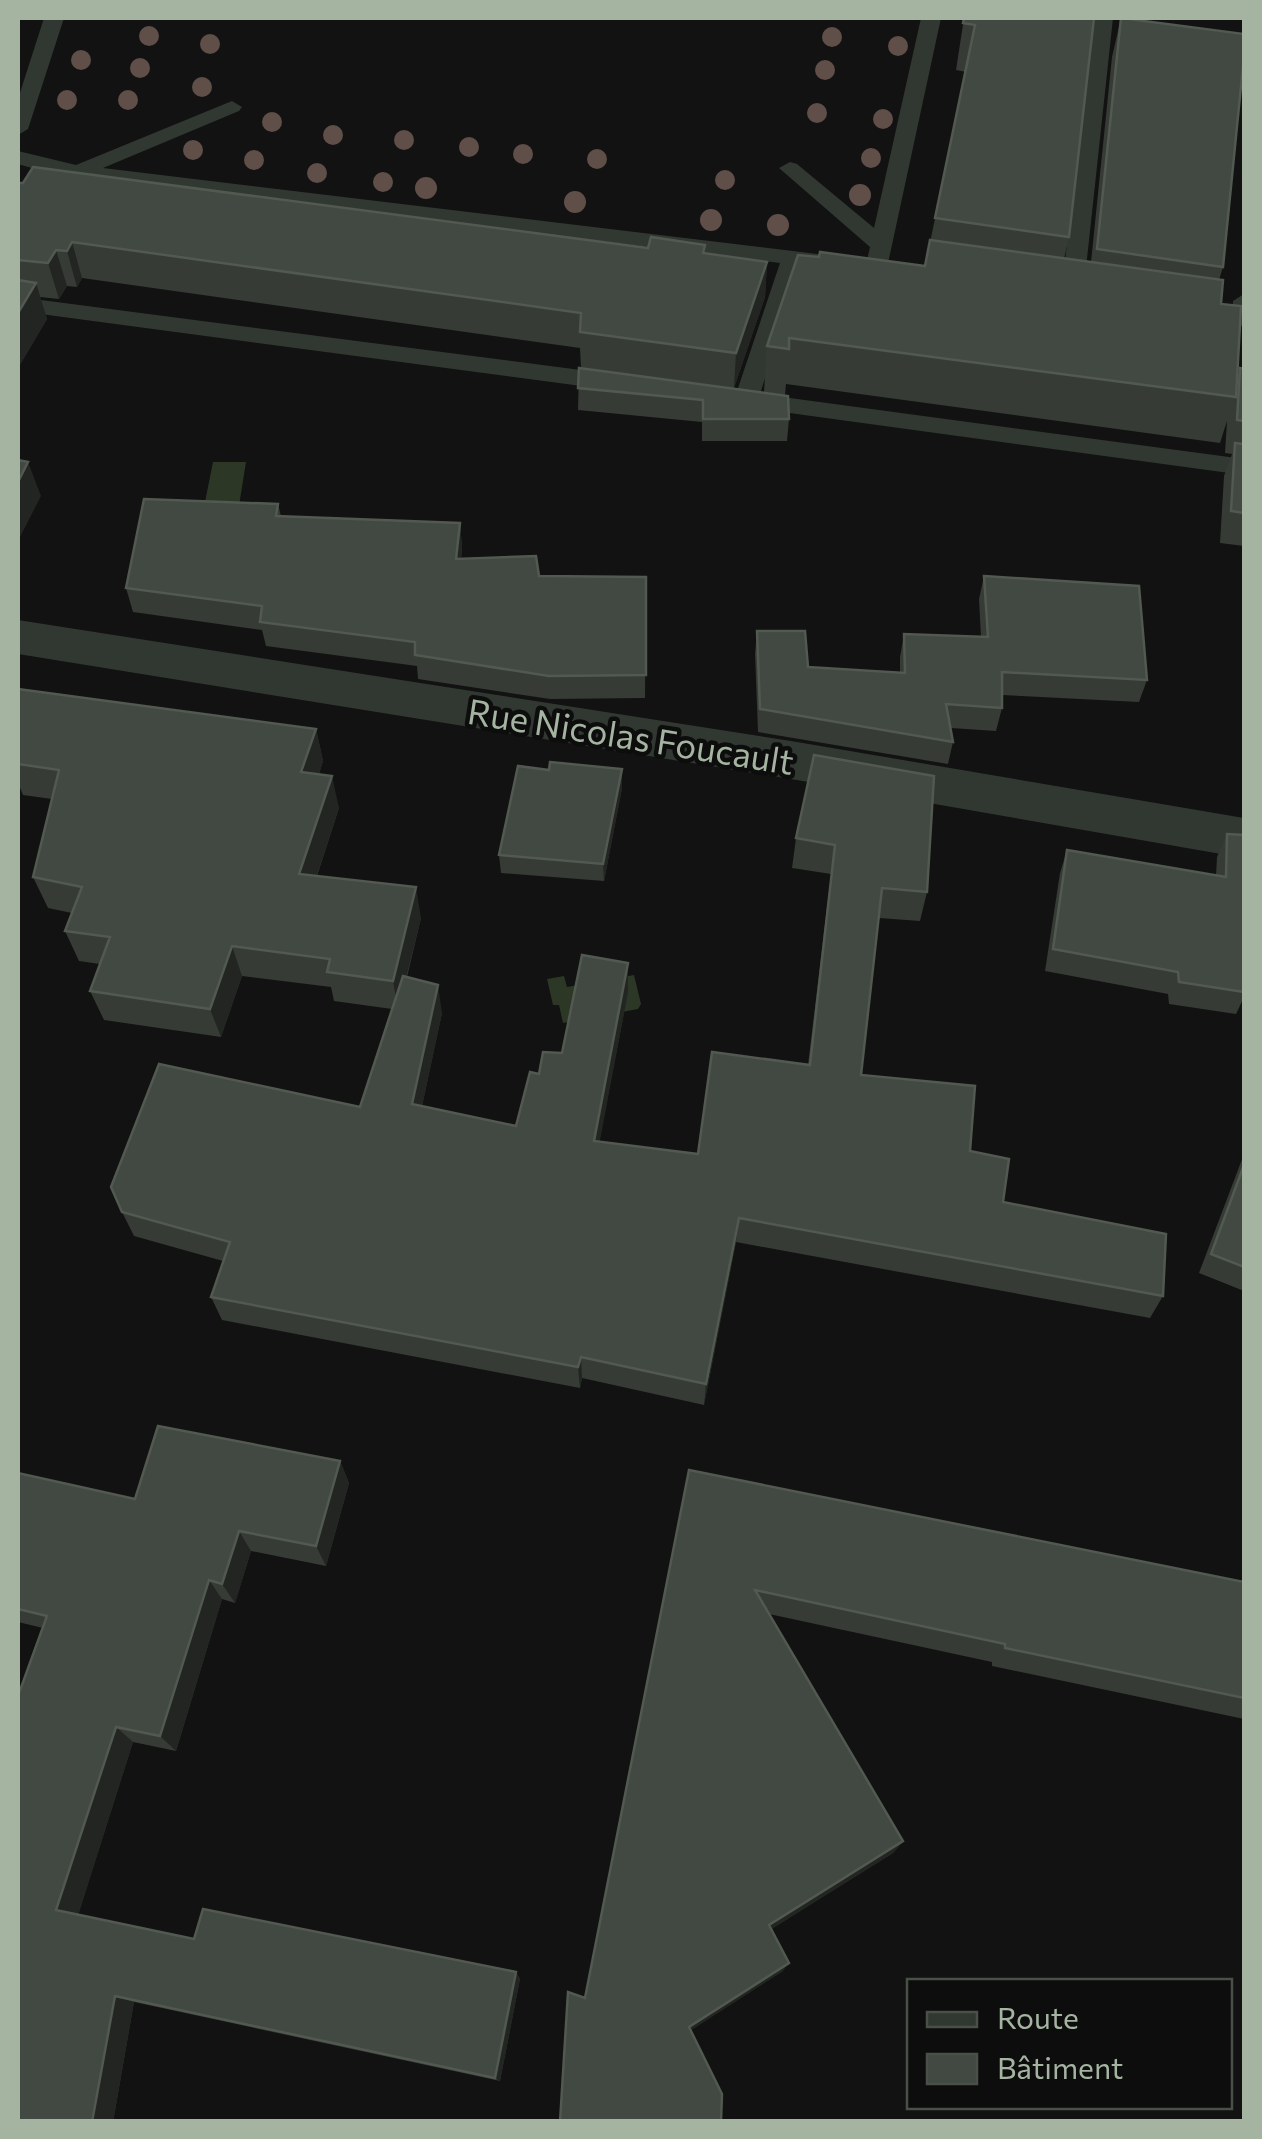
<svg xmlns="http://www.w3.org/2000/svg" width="1262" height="2139" viewBox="0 0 1262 2139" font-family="Commissioner,sans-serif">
<rect width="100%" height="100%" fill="#111211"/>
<!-- water -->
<g fill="#2d3726">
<path d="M213 462H246L238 512H203Z"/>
<path d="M634 975 641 1004 638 1009 563 1023 559 1005H553L547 979 564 976 567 987Z"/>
</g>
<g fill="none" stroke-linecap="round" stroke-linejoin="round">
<!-- lane -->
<g fill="#313831" fill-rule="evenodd">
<path d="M44 18H64L28 129 18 135V99Z"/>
<path d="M921 18H941L887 268 876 275 801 266 760 394 1244 459V475L738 406 734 400 780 263 52 174 18 164V151L76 165 232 101 242 107 239 111 103 168 867 260 870 247 779 168 790 162 797 164 874 228Z"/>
<path d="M1093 18H1113L1083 296 1072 303 1061 296Z"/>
<path d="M1244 294V327H1243L1232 320 1233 301Z"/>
<path d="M18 297 619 375 631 383 619 391 18 311Z"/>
</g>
<!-- street -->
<path fill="#313831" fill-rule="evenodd" d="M18 620 791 741 1244 818V858L791 779 18 654Z"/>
</g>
<!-- trees -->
<g fill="#604e49">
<circle cx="149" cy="36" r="10"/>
<circle cx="832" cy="37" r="10"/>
<circle cx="210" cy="44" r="10"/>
<circle cx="898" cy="46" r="10"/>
<circle cx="81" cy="60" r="10"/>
<circle cx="140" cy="68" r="10"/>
<circle cx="825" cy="70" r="10"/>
<circle cx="202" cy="87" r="10"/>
<circle cx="67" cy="100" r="10"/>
<circle cx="128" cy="100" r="10"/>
<circle cx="817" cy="113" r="10"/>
<circle cx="883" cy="119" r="10"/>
<circle cx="272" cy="122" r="10"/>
<circle cx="333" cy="135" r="10"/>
<circle cx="404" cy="140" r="10"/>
<circle cx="469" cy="147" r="10"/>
<circle cx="193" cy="150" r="10"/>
<circle cx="523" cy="154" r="10"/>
<circle cx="871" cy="158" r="10"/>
<circle cx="597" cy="159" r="10"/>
<circle cx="254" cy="160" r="10"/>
<circle cx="317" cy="173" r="10"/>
<circle cx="725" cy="180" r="10"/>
<circle cx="383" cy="182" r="10"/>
<circle cx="426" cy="188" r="11"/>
<circle cx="860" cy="195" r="11"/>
<circle cx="575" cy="202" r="11"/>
<circle cx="711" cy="220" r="11"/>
<circle cx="778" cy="225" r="11"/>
</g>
<!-- wall -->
<g fill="#363b36">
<path d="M964 18H1094L1069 237 1064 259 1091 262 1112 57 1121 18 1223 267 1219 280 1221 304 1237 377 1240 368 1244 369V546L1220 543 1224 476 1232 454 1225 453 1227 421 1220 443 786 384 785 395 764 392 767 346 819 257 925 266 966 72 956 70Z"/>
<path d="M18 183 648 248 705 245V253L767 262 765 297 734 388 581 368 580 348 82 278 77 287 67 286 59 299 40 297 47 319 18 368Z"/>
<path d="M579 368 789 419 787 441H702V422L578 410Z"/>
<path d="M278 504 281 516 460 523 462 548 461 559 539 576 646 577 645 698 550 699 418 679 417 666 266 646 262 630 133 612 126 588Z"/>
<path d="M984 576 1147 680 1139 702 1002 695V708L996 731 951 728 953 742 948 764 758 732 755 654 757 631 808 667 900 673V657L904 634 981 637 979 599Z"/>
<path d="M18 689 316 729 323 761 319 774 339 808 317 876 421 918 407 977 442 1013 422 1106 516 1126 539 1074 628 992 599 1142 698 1154 808 1065 831 874 792 868 796 838 814 755 927 892 920 921 879 918 861 1075 970 1151 1003 1202 1163 1296 1150 1318 736 1242 704 1405 582 1378 580 1388 222 1320 211 1297 223 1261 134 1236 122 1212 360 1107 392 1009 334 1001 331 987 242 976 221 1037 104 1020 90 991 100 964 79 961 65 931 72 913 48 908 33 877 52 799 23 795 18 783Z"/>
<path d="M622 769V788L604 881 501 873 499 855 549 770Z"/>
<path d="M1227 834 1244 835V997L1236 1014 1169 1004 1168 994 1045 971 1060 873 1067 850 1216 876 1217 857Z"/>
<path d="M1244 1154V1291L1199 1273Z"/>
<path d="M340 1461 349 1483 326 1566 251 1551 235 1603 222 1599 176 1751 133 1742 78 1915 194 1939 516 1972 520 1979 500 2081 134 2002 113 2122H18L43 1628 18 1622V1473L135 1499Z"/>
<path d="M689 1470 1244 1582V1719L992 1666V1662L769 1614 903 1841 893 1853 771 1929 783 1971 690 2030 585 1998Z"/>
</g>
<!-- shaded-wall -->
<g fill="#222522">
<path d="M72 242 82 278 77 287 67 251Z"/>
<path d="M56 250 67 286 59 299 48 263Z"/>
<path d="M767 262 765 297 734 388 736 353Z"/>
<path d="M36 283 47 319 18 368V313Z"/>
<path d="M28 462 41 496 18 541V482Z"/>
<path d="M460 523 462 548 458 584 456 559Z"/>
<path d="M316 729 323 761 309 804 301 772Z"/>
<path d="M622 769V788L604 881 603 864Z"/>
<path d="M332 776 339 808 307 905 299 874Z"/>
<path d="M416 887 421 918 398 1010 393 981Z"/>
<path d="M232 946 242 976 221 1037 210 1009Z"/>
<path d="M628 963V992L595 1167 594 1141Z"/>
<path d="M438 985 442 1013 417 1130 412 1104Z"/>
<path d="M739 1218 736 1242 704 1405 706 1384Z"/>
<path d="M581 1357 582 1378 580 1388 578 1367Z"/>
<path d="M340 1461 349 1483 326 1566 316 1546Z"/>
<path d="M239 1531 251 1551 235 1603 222 1584Z"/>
<path d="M209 1580 222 1599 176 1751 160 1736Z"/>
<path d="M116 1727 133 1742 77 1919 56 1910Z"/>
<path d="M903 1841 893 1853 764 1934 769 1925Z"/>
<path d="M789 1963 783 1971 687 2033 689 2027Z"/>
<path d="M516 1972 520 1979 500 2081 495 2078Z"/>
<path d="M115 1996 134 2002 113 2122H92Z"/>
</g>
<!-- building -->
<g fill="#424842" stroke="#515950" stroke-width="2.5">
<path d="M964 18H1094L1069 237 935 218 975 25 963 23Z"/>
<path d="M1121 18 1244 34V56L1223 267 1097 249Z"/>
<path d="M33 167 648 248 651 237 705 245 703 253 767 262 736 353 580 332 581 313 72 242 67 251 56 250 48 263 18 260V183H23Z"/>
<path d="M930 240 1223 280 1221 304 1241 306 1236 397 789 338V349L767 346 798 255 819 257 820 252 925 266Z"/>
<path d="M18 280 36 283 18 313Z"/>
<path d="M579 368 788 396 789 419H703V400L578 388Z"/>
<path d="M1240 368 1244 369V421L1237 420Z"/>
<path d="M1235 443 1244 444V513L1231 511Z"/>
<path d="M18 460 28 462 18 482Z"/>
<path d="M144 499 278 504 276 516 460 523 456 559 536 556 539 576 646 577V675L549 676 415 655V642L260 622 262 606 126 588Z"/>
<path d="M984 576 1139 586 1147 680 1002 672V708L946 704 953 742 760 709 757 631H805L808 667 905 673 904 634 988 637Z"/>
<path d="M18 689 316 729 301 772 332 776 299 874 416 887 393 981 327 972 330 959 232 946 210 1009 90 991 110 937 65 931 82 887 33 877 59 770 18 764Z"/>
<path d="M814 755 934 776 927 892 882 888 861 1075 975 1086 970 1151 1009 1159 1003 1202 1166 1234 1163 1296 739 1218 706 1384 581 1357 578 1367 211 1297 230 1242 122 1212 111 1187 159 1064 360 1107 403 976 438 985 412 1104 516 1126 530 1072 539 1074 543 1052 562 1053 582 955 628 963 594 1141 698 1154 712 1052 810 1065 835 845 796 838Z"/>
<path d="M550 762 622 769 603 864 499 855 518 766 549 770Z"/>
<path d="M1227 834 1244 835V992L1179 982 1178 972 1053 949 1067 850 1226 877Z"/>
<path d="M1244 1165V1267L1211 1254Z"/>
<path d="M158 1426 340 1461 316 1546 239 1531 222 1584 209 1580 160 1736 116 1727 56 1910 194 1939 203 1909 516 1972 495 2078 115 1996 92 2122H18V1696L47 1616 18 1609V1473L135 1499Z"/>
<path d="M689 1470 1244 1582V1698L1005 1648V1644L755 1590 903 1841 769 1925 789 1963 689 2027 722 2094 721 2122H560L568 1992 585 1998Z"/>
</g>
<g text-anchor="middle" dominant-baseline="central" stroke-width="9" stroke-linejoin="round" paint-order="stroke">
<!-- street labels -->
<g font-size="35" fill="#a4b4a1" stroke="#0c0d0c">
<text transform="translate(631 735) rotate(9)">Rue Nicolas Foucault</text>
</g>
</g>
<!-- border -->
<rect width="1262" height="2139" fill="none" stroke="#a4b4a1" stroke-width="40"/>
<!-- legend -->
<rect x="907" y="1979" width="325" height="130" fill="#0c0d0c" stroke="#495048" stroke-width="2.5"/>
<rect x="927" y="2012" width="50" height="15" fill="#313831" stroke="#495048" stroke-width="2.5"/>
<text x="997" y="2029" font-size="30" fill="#a4b4a1">Route</text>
<rect x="927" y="2054" width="50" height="30" fill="#424842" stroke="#495048" stroke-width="2.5"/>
<text x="997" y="2079" font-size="30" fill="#a4b4a1">Bâtiment</text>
</svg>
